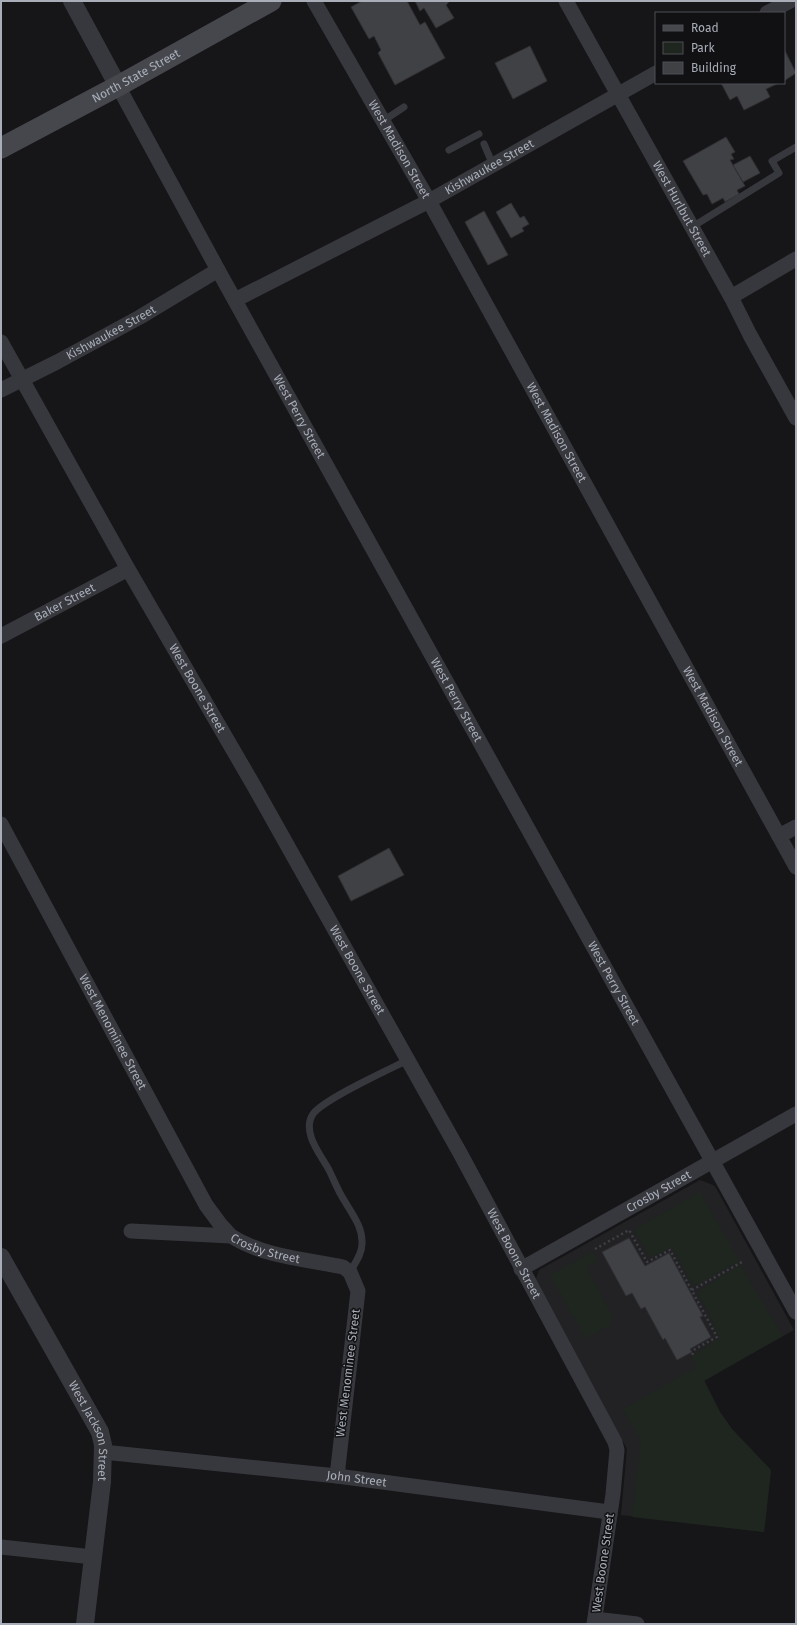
<svg xmlns="http://www.w3.org/2000/svg" width="797" height="1625" viewBox="0 0 797 1625" font-family="'Fira Sans',sans-serif">
<rect width="100%" height="100%" fill="#161618"/>
<!-- built -->
<path fill="#222225" d="M700 1180 713 1185 716 1188 794 1330 704 1380 720 1412 732 1429 771 1470 764 1532 621 1515 627 1449 536 1279 539 1270Z"/>
<!-- green -->
<g fill="#1e261f">
<path d="M700 1192 739 1261 699 1284 693 1285 672 1247 650 1258 634 1230Z"/>
<path d="M593 1252 598 1261 586 1267 613 1317 609 1327 600 1330 586 1339 550 1275Z"/>
<path d="M740 1265 783 1336 704 1381 720 1412 732 1429 771 1470 764 1532 632 1517 641 1440 623 1409 697 1367 691 1357 719 1338 709 1313 698 1294 702 1289Z"/>
</g>
<!-- building -->
<g fill="#404145" stroke="#303034">
<path d="M362 1H407L420 25 425 22 445 58 395 85 378 53 381 50 374 36 369 39 351 7Z"/>
<path d="M415 1H450L446 5 454 18 436 28 424 8 420 11Z"/>
<path d="M530 46 547 81 513 99 495 63Z"/>
<path d="M784 49 796 73 784 81Z"/>
<path d="M721 83H779L766 89 770 97 744 110 737 96 730 100Z"/>
<path d="M726 137 735 152 731 154 734 159 730 160 745 186 737 190 739 194 725 202 723 198 712 204 707 194 703 195 683 161Z"/>
<path d="M750 156 760 173 743 182 733 165Z"/>
<path d="M511 203 520 218 524 216 529 224 522 228 524 231 511 238 496 212Z"/>
<path d="M484 211 508 255 488 265 465 222Z"/>
<path d="M389 848 404 875 351 901 338 876Z"/>
<path d="M629 1238 645 1266 669 1253 703 1316 700 1317 711 1337 690 1349 692 1352 677 1360 665 1338 663 1340 645 1307 641 1309 632 1293 626 1296 602 1252Z"/>
</g>
<g fill="none" stroke-linecap="round" stroke-linejoin="round">
<!-- path -->
<g stroke="#3d3f44" stroke-width="2.5" stroke-dasharray="2 3" stroke-linecap="butt">
<path d="M595 1249 629 1230 647 1262 670 1250 717 1337 695 1349 691 1357"/>
<path d="M692 1290 742 1262"/>
</g>
<!-- service -->
<g stroke="#37383d" stroke-width="7">
<path d="M383 121 404 107"/>
<path d="M484 144 493 165"/>
<path d="M449 150 479 134"/>
<path d="M692 227 779 173 772 161 796 147"/>
<path d="M350 1272C355 1263 362 1254 362 1244 363 1227 352 1214 344 1200 338 1191 334 1180 329 1170 321 1155 301 1132 313 1114 324 1099 388 1070 408 1060"/>
</g>
<!-- minor -->
<g stroke="#37383d" stroke-width="15">
<path id="s1" d="M314 1 429 201 796 867"/>
<path id="s2" d="M566 1 731 297 750 335 796 418"/>
<path d="M767 13 790 1"/>
<path id="s3" d="M118 86 218 270 796 1312"/>
<path d="M731 297 796 259"/>
<path id="s4" d="M235 300 429 201 656 73"/>
<path id="s5" d="M1 342 128 569 254 786 460 1153 615 1442 617 1450 613 1494 594 1624"/>
<path id="s6" d="M1 390 57 362 140 317 218 270"/>
<path id="s7" d="M1 636 128 569"/>
<path id="s8" d="M1 824 206 1205 220 1224 231 1236"/>
<path d="M779 836 796 827"/>
<path id="s9" d="M131 1231 231 1236C264 1257 305 1259 343 1267L350 1272 358 1291 337 1476"/>
<path id="s10" d="M521 1269 796 1114"/>
<path id="s11" d="M103 1452 337 1476 609 1512"/>
<path d="M1 1547 93 1557"/>
<path d="M595 1619 637 1624"/>
</g>
<!-- tertiary -->
<g stroke="#37383d" stroke-width="18">
<path d="M72 1 118 86"/>
<path id="s12" d="M1 1257 100 1432 103 1445 102 1482 85 1624"/>
</g>
<!-- secondary -->
<path stroke="#45474d" stroke-width="21" id="s13" d="M1 148 118 86 271 1"/>
</g>
<g text-anchor="middle" dominant-baseline="central" stroke-width="3" stroke-linejoin="round" paint-order="stroke">
<!-- street labels -->
<g font-size="12" fill="#a8adb8" stroke="#111113">
<text stroke="none"><textPath href="#s13" startOffset="153">North State Street</textPath></text>
<text stroke="none"><textPath href="#s1" startOffset="171">West Madison Street</textPath></text>
<text stroke="none"><textPath href="#s4" startOffset="287">Kishwaukee Street</textPath></text>
<text stroke="none"><textPath href="#s2" startOffset="238">West Hurlbut Street</textPath></text>
<text stroke="none"><textPath href="#s6" startOffset="124">Kishwaukee Street</textPath></text>
<text stroke="none"><textPath href="#s3" startOffset="377">West Perry Street</textPath></text>
<text stroke="none"><textPath href="#s1" startOffset="495">West Madison Street</textPath></text>
<text stroke="none"><textPath href="#s7" startOffset="72">Baker Street</textPath></text>
<text stroke="none"><textPath href="#s5" startOffset="398">West Boone Street</textPath></text>
<text stroke="none"><textPath href="#s3" startOffset="701">West Perry Street</textPath></text>
<text stroke="none"><textPath href="#s1" startOffset="819">West Madison Street</textPath></text>
<text stroke="none"><textPath href="#s5" startOffset="722">West Boone Street</textPath></text>
<text stroke="none"><textPath href="#s3" startOffset="1025">West Perry Street</textPath></text>
<text stroke="none"><textPath href="#s8" startOffset="236">West Menominee Street</textPath></text>
<text stroke="none"><textPath href="#s10" startOffset="158">Crosby Street</textPath></text>
<text stroke="none"><textPath href="#s9" startOffset="137">Crosby Street</textPath></text>
<text stroke="none"><textPath href="#s5" startOffset="1046">West Boone Street</textPath></text>
<text transform="translate(348 1373) rotate(-83)">West Menominee Street</text>
<text stroke="none"><textPath href="#s12" startOffset="197">West Jackson Street</textPath></text>
<text stroke="none"><textPath href="#s11" startOffset="255">John Street</textPath></text>
<text transform="translate(603 1563) rotate(-82)">West Boone Street</text>
</g>
</g>
<!-- border -->
<rect width="797" height="1625" fill="none" stroke="#a8adb8" stroke-width="4"/>
<!-- legend -->
<rect x="655" y="12" width="130" height="72" fill="#111113" stroke="#4d4f55"/>
<rect x="663" y="25" width="20" height="6" fill="#45474d" stroke="#4d4f55"/>
<text x="691" y="32" font-size="12" fill="#a8adb8">Road</text>
<rect x="663" y="42" width="20" height="12" fill="#1e261f" stroke="#4d4f55"/>
<text x="691" y="52" font-size="12" fill="#a8adb8">Park</text>
<rect x="663" y="62" width="20" height="12" fill="#404145" stroke="#4d4f55"/>
<text x="691" y="72" font-size="12" fill="#a8adb8">Building</text>
</svg>
